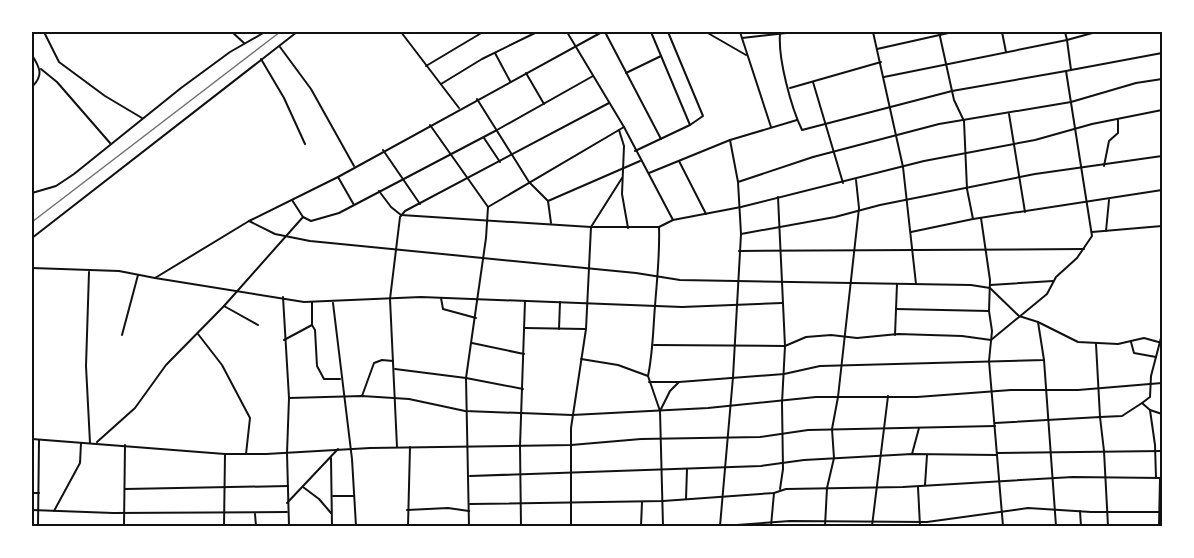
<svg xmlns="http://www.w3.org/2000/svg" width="1194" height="558" viewBox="0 0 1194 558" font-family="Spectral,serif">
<rect width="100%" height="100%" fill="#fff"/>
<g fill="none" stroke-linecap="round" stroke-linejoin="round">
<!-- minor -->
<g stroke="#111" stroke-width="2">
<path d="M44 32 59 62 105 96 142 118"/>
<path d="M232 32 244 43"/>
<path d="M401 32 459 108"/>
<path d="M567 32 624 127 673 220"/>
<path d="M605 32 661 139"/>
<path d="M668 32 703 116 690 125"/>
<path d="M706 32 746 55"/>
<path d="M740 32 771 127"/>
<path d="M873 32 903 167 916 284"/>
<path d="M939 32 954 100 964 121 967 189 973 219"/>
<path d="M1002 32 1006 52"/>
<path d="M1065 32 1067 40 1096 32"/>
<path d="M780 34C778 59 791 107 802 130L952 91 1066 71"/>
<path d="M742 38 795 32"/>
<path d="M280 47 311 89 354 166"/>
<path d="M877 49 953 32"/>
<path d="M495 53 510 81"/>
<path d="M32 55C40 68 44 75 32 87"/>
<path d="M261 59 284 98 305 144"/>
<path d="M426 66 483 32"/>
<path d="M41 69 57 82 110 143"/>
<path d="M1071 70 1162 53"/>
<path d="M526 73 544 104"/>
<path d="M626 73 661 56"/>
<path d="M813 82 843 183"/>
<path d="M441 84 482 59 537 32"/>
<path d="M790 88 881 62"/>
<path d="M477 99 529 182 548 201 551 223"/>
<path d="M1009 114 1025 212"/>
<path d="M430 125 488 207 486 238 466 378 469 526"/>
<path d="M619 130 624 146 622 194 628 228"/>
<path d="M484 138 500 162"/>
<path d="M383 150 420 204"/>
<path d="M635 151 690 125 651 32"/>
<path d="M679 161 706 214"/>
<path d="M1104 166 1109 141 1118 133V120"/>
<path d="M649 173 730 140 797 120"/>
<path d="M338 177 354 205"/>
<path d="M738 182 813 157 939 124 1071 102 1136 83 1162 79"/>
<path d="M379 191 391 207 401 215 591 227H659L673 220 741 207 924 161 1035 140 1092 124 1162 110"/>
<path d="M32 193 56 186 74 174 181 88 230 52 265 32"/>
<path d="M778 197 785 346 782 403 783 469 780 489"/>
<path d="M292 200 303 217 311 221 339 213 497 130 593 76"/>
<path d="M548 201 640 161"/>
<path d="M488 207 624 127"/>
<path d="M981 218 990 280 989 311 992 331 989 361 1003 526"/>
<path d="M249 221 275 234 310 241 636 273 680 280 971 285 990 288 1019 316 1038 322 1078 342 1118 344 1144 338 1162 343"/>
<path d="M1106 231 1109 200"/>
<path d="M911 232 973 219 1162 190"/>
<path d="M1092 232 1162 226"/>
<path d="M741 234 835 217 880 205 1035 174 1162 156"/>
<path d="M739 251 1084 249"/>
<path d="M32 268 119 271 155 278 249 221 338 177 602 32"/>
<path d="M89 272 86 366 90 443"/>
<path d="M155 278 304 302 421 297 682 307 782 303"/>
<path d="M990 285 1053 281"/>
<path d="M283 297 289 398 287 453 289 526"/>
<path d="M441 298 443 309 476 318"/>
<path d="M312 302V325L315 330 317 366 324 379H340"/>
<path d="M333 303 352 459 356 526"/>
<path d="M224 306 258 325"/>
<path d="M896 309 989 311"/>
<path d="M525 328 585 329"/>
<path d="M559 329 560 302"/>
<path d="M198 334 222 365 250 418 246 454"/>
<path d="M122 335 138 275"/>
<path d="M895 335 897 284"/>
<path d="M284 340 312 325"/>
<path d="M1131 342 1134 353 1156 357"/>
<path d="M472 343 524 354"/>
<path d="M1096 344 1100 417 1122 416 1142 403 1150 410 1162 414"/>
<path d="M654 345 785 346 806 337 831 335 857 338 898 334 962 336 991 340 1047 294 1056 277 1077 258 1092 236 1066 71 1071 70 1067 40 884 77"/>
<path d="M581 359 618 365 648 376 660 411"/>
<path d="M1044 360 1056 526"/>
<path d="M395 369 466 378 523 389"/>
<path d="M648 376C653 352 653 330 655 306 657 279 660 254 659 227"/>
<path d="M649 382H679L784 374 820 366 1044 360 1038 322"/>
<path d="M362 396 374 363 382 360 393 361"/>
<path d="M289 398 362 396 409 399 465 411 572 415 708 408 816 397H917L1011 390H1078L1162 383"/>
<path d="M1142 403 1150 397 1151 376 1162 334"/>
<path d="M1150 410 1155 445 1156 478"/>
<path d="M995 423 1100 417 1104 451 1108 526"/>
<path d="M32 439 225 454H266L370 448 571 445 641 439 760 437 808 430 995 426"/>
<path d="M97 442 135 408 166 365 224 306 303 217"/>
<path d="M397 447 390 299 400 217 405 211 609 103"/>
<path d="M997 453 1162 451"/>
<path d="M912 454 919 428"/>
<path d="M331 458 332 526"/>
<path d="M470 476 761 466 804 460 912 454 997 455"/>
<path d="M925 485 927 455"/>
<path d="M303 487 319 499 331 513"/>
<path d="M918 487 920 526"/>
<path d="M125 489 288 486"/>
<path d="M32 493H39"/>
<path d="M333 496H354"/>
<path d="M686 499 687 469"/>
<path d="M287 503 338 449"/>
<path d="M470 504 663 501 774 493 786 489 903 487 1073 477 1162 478"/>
<path d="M32 510 113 513 287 512"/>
<path d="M407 510 448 508 469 511"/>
<path d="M54 511 80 463 81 443"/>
<path d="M1080 511 1081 526"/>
<path d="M255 514 256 526"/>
<path d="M38 526 39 440"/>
<path d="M124 526 125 445"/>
<path d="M224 526 225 454"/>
<path d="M408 526 410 447"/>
<path d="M521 526 520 446 525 301"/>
<path d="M571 526V428L586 329 591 227 622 178"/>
<path d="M641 526 642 502"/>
<path d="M663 526 660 411 670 391 679 382"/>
<path d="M720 526 733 377 741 234 738 182 730 140"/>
<path d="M723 526 790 521 927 522 1028 508 1091 512H1162"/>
<path d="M771 526 774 493"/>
<path d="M825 526 827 488 834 458 832 429 838 397 859 208 856 180"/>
<path d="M872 526 888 396"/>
<path d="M1159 526 1160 478"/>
</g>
<!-- tertiary -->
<path stroke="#111" stroke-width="2" d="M32 238 297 32"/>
<!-- rail -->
<path stroke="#707070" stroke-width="1.5" d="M32 222 280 32"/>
</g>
<!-- border -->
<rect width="1194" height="558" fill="none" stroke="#ffffff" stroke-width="66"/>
<rect x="33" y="33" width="1128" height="492" fill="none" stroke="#111" stroke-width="2"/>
</svg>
